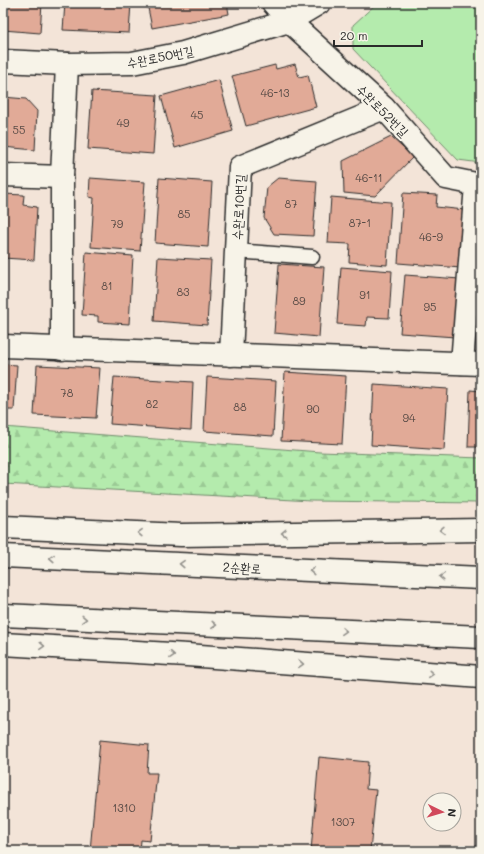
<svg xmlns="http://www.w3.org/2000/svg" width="484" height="854" viewBox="0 0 484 854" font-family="Mali,'Poor Story',sans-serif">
<defs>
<pattern id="forest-firs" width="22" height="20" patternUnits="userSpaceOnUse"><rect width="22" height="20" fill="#b4ebad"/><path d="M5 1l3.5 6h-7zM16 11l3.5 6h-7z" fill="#9bca95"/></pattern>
</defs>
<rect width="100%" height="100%" fill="#f3e4d8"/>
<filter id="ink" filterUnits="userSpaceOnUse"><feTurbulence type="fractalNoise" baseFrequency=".025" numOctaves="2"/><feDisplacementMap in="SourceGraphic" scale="8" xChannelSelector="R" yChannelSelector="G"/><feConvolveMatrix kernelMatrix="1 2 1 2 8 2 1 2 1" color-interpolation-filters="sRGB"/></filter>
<g filter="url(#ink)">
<!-- green -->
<path fill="#b4ebad" stroke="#708b6c" d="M377 3H481V163L458 160 353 49V25Z"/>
<!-- forest -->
<path fill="url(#forest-firs)" stroke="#708b6c" d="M3 427 320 452 481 458V503L311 501 3 484Z"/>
<!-- building -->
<g fill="#e1aa97" stroke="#2b2b2b">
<path d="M3 3H42L40 33 3 30Z"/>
<path d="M65 3H131L129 33 63 30Z"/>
<path d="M147 3H227L229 14 152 28Z"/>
<path d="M295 64 299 77 308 75 316 107 246 126 232 76 275 65 276 69Z"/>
<path d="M219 80 233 131 175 148 161 96Z"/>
<path d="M92 91 157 95 153 154 88 149Z"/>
<path d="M3 97 26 99 37 111 35 150 3 147Z"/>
<path d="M391 137 413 157 375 196 344 193 343 161Z"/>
<path d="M90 178 145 182 140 251 91 247 94 198 89 197Z"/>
<path d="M159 178 212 182 208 247 155 243Z"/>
<path d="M278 178 317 181 313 236 274 234 264 218 267 187Z"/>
<path d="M403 193 437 195 436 207 465 210 461 268 398 263Z"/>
<path d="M3 194 24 195 23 205 37 207 34 260 3 258Z"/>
<path d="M331 197 391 202 387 265 349 262 350 244 328 243Z"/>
<path d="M86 252 133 256 129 324 98 322V316L82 315Z"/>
<path d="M158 257 211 260 207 325 154 321Z"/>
<path d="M279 264 324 267 319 337 274 333Z"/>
<path d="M341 267 392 271 389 318 367 317 366 326 337 324Z"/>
<path d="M405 275 460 279 455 337 400 333Z"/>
<path d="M3 364 17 365 14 410H3Z"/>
<path d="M37 365 100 368 96 418 34 415Z"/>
<path d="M285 372 346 376 342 444 281 441Z"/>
<path d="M114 377 193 382 191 430 110 424Z"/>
<path d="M207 377 276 381 273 436 204 431Z"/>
<path d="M374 384 448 389 444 450 371 445Z"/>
<path d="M470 390 481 391V447H468Z"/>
<path d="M100 740 149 745 147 773H157L150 841 141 840 140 851H90Z"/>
<path d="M319 757 368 762 366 789 376 790 370 851H311Z"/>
</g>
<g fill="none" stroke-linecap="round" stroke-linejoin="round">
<defs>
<path id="lane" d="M236 251 312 257"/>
<g id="street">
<path d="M273 3 289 21 384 108 446 178 481 185"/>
<path d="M3 61 67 64 132 63 183 53 289 21 319 3"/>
<path d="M3 175 62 177"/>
<path d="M3 346 481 364"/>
<path d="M62 349V177L67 64"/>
<path d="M231 355 240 167 384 108"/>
<path d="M462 363 476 185"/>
</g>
<g id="highway">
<path d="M3 527 181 535 481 530"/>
<path d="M3 556 481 578"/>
<path d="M3 615 481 637"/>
<path d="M3 644 187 655 481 677"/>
</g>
</defs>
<!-- lane casing -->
<use href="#lane" stroke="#2b2b2b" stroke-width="17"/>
<!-- street casing -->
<use href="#street" stroke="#2b2b2b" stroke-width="25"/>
<!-- highway casing -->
<use href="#highway" stroke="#2b2b2b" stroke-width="25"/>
<!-- lane -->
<use href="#lane" stroke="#f7f3e8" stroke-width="14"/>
<!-- street -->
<use href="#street" stroke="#f7f3e8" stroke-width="22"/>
<!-- highway -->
<use href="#highway" stroke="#f7f3e8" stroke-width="22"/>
</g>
<!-- one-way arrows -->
<defs><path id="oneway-chevron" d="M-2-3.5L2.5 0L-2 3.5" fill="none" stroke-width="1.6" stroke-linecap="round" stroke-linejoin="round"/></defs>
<g stroke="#918f8a">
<use href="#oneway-chevron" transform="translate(442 530) rotate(179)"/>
<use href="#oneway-chevron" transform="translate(140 533) rotate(-178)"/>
<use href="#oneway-chevron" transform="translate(284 533) rotate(179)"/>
<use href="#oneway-chevron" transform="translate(52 558) rotate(-177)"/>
<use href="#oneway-chevron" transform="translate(182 564) rotate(-177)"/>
<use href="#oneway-chevron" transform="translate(312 571) rotate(-177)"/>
<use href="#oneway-chevron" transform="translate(442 577) rotate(-177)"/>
<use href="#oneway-chevron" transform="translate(84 619) rotate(3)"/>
<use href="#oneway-chevron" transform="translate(214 625) rotate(3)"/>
<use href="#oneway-chevron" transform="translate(344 631) rotate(3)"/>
<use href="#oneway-chevron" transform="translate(42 646) rotate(4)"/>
<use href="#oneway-chevron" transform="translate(172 655) rotate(4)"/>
<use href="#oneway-chevron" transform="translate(301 664) rotate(4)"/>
<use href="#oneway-chevron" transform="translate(431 674) rotate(4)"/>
</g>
</g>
<g text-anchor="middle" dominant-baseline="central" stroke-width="4" stroke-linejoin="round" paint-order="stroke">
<!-- number labels -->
<g font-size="11" fill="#584b46">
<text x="275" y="92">46-13</text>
<text x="197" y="114">45</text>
<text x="123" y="122">49</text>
<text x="19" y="129">55</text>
<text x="369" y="177">46-11</text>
<text x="291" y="203">87</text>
<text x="184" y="213">85</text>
<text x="360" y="222">87-1</text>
<text x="117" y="223">79</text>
<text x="431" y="236">46-9</text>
<text x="107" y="285">81</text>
<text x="183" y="291">83</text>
<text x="365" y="294">91</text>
<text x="299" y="300">89</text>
<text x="430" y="306">95</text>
<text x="67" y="392">78</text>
<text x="152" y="403">82</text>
<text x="240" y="406">88</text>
<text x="313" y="408">90</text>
<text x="409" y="417">94</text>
<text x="124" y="807">1310</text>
<text x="343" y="821">1307</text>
</g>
<!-- street labels -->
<g font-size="13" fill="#2b2b2b" stroke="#f7f3e8">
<text transform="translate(160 56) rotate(-11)">수완로50번길</text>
<text transform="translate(383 110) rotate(45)">수완로52번길</text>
<text transform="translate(238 207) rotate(-87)">수완로10번길</text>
<text transform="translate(242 567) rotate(3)">2순환로</text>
</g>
</g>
<!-- margin -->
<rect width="484" height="854" fill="none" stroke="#f7f3e8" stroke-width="16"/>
<rect x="8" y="8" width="468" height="838" fill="none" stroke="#2b2b2b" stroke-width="1.5" filter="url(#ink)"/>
<!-- north arrow -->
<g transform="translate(442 812) rotate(95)"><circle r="19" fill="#f7f3e8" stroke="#a5a39c"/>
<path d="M0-3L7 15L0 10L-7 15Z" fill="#d1495b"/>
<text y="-6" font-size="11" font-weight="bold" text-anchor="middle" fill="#2b2b2b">N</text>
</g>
<!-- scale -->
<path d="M334 40v6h88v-6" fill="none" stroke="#2b2b2b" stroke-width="2"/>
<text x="340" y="40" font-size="12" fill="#2b2b2b" stroke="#f7f3e8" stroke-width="3" paint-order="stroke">20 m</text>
</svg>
